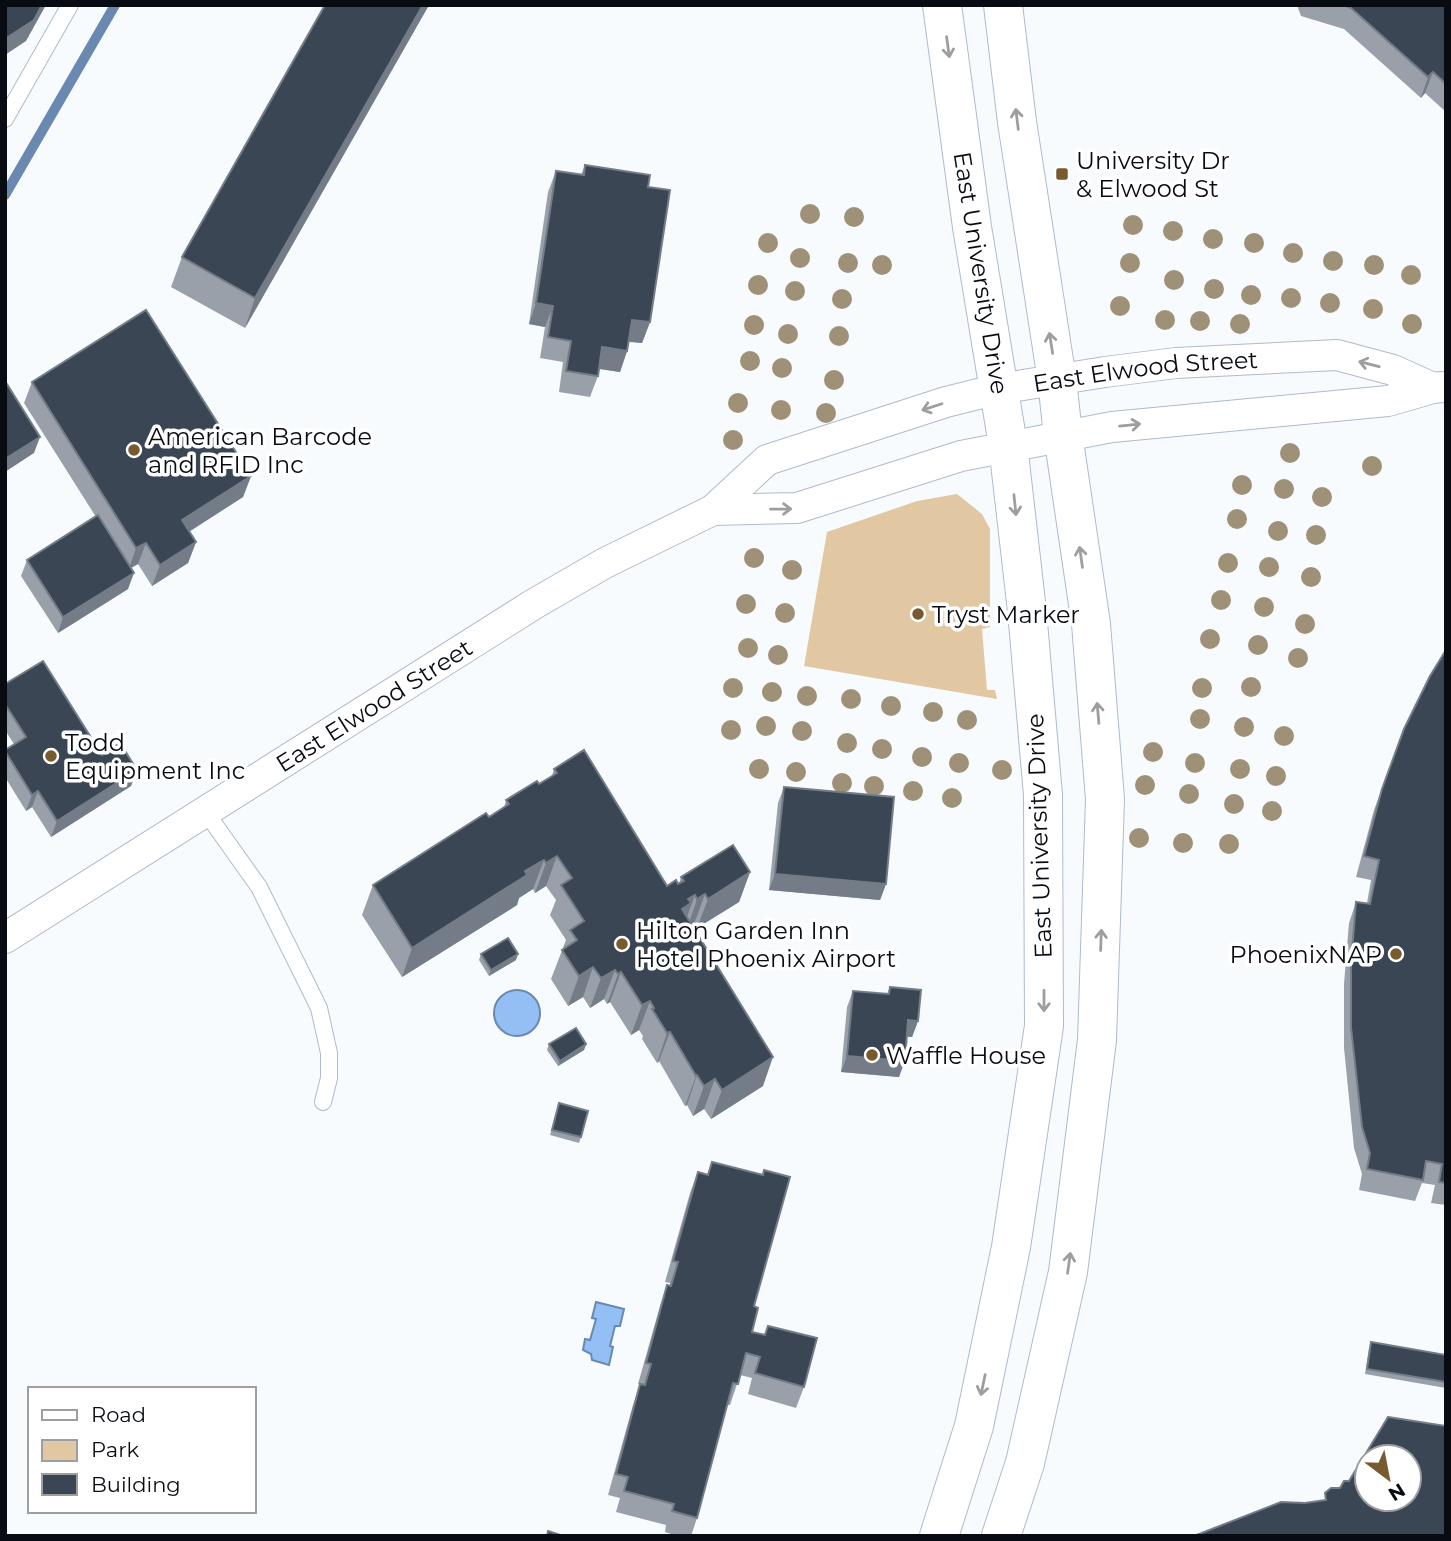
<svg xmlns="http://www.w3.org/2000/svg" width="1451" height="1541" viewBox="0 0 1451 1541" font-family="Montserrat,sans-serif">
<rect width="100%" height="100%" fill="#f8fbfe"/>
<!-- green -->
<path fill="#e2c7a3" d="M957 494 982 514 990 529V627L982 629 987 690H995L997 699 804 666 827 532 917 501Z"/>
<!-- water -->
<g fill="#93bff4" stroke="#6989b0" stroke-width="2">
<circle cx="517" cy="1013" r="23"/>
<path d="M596 1302 624 1309 620 1326H615L610 1346 613 1347 609 1365 592 1360 591 1354 583 1350 585 1339 590 1340 596 1319 592 1318Z"/>
</g>
<g fill="none" stroke-linecap="round" stroke-linejoin="round">
<!-- stream -->
<path stroke="#6989b0" stroke-width="10" d="M5 195 115 5"/>
<defs>
<g id="service">
<path d="M5 119 70 5"/>
<path d="M205 811 259 887 319 1008 329 1053V1078L323 1102"/>
</g>
<g id="minor">
<path d="M713 510 797 508 961 456 1112 427 1388 401 1433 388 1442 387"/>
<path id="s1" d="M5 938 534 604 605 563 713 510 767 460 946 402 998 389 1105 372 1176 363 1337 355 1393 370 1433 388"/>
</g>
<g id="primary">
<path d="M939 1536 974 1426 1011 1247 1044 1026 1043 795 1027 611 1008 445 972 227 942 5"/>
<path d="M1001 1536 1025 1463 1068 1272 1097 1040 1105 799 1091 624 1063 435 1057 380 1017 122 1003 5"/>
</g>
</defs>
<!-- service casing -->
<use href="#service" stroke="#adbbcc" stroke-width="18"/>
<!-- minor casing -->
<use href="#minor" stroke="#adbbcc" stroke-width="32"/>
<!-- primary casing -->
<use href="#primary" stroke="#adbbcc" stroke-width="40"/>
<!-- service -->
<use href="#service" stroke="#fff" stroke-width="16"/>
<!-- minor -->
<use href="#minor" stroke="#fff" stroke-width="30"/>
<!-- primary -->
<use href="#primary" stroke="#fff" stroke-width="38"/>
</g>
<!-- trees -->
<g fill="#9e9178">
<circle cx="810" cy="214" r="10"/>
<circle cx="854" cy="217" r="10"/>
<circle cx="1133" cy="225" r="10"/>
<circle cx="1173" cy="231" r="10"/>
<circle cx="1213" cy="239" r="10"/>
<circle cx="768" cy="243" r="10"/>
<circle cx="1254" cy="243" r="10"/>
<circle cx="1293" cy="253" r="10"/>
<circle cx="800" cy="258" r="10"/>
<circle cx="1333" cy="261" r="10"/>
<circle cx="848" cy="263" r="10"/>
<circle cx="1130" cy="263" r="10"/>
<circle cx="882" cy="265" r="10"/>
<circle cx="1374" cy="265" r="10"/>
<circle cx="1411" cy="275" r="10"/>
<circle cx="1174" cy="280" r="10"/>
<circle cx="758" cy="285" r="10"/>
<circle cx="1214" cy="289" r="10"/>
<circle cx="795" cy="291" r="10"/>
<circle cx="1251" cy="295" r="10"/>
<circle cx="1291" cy="298" r="10"/>
<circle cx="842" cy="299" r="10"/>
<circle cx="1330" cy="303" r="10"/>
<circle cx="1120" cy="306" r="10"/>
<circle cx="1373" cy="309" r="10"/>
<circle cx="1165" cy="320" r="10"/>
<circle cx="1200" cy="321" r="10"/>
<circle cx="1240" cy="324" r="10"/>
<circle cx="1412" cy="324" r="10"/>
<circle cx="754" cy="325" r="10"/>
<circle cx="788" cy="334" r="10"/>
<circle cx="839" cy="336" r="10"/>
<circle cx="750" cy="361" r="10"/>
<circle cx="782" cy="368" r="10"/>
<circle cx="834" cy="380" r="10"/>
<circle cx="738" cy="403" r="10"/>
<circle cx="781" cy="410" r="10"/>
<circle cx="826" cy="413" r="10"/>
<circle cx="733" cy="440" r="10"/>
<circle cx="1290" cy="453" r="10"/>
<circle cx="1372" cy="466" r="10"/>
<circle cx="1242" cy="485" r="10"/>
<circle cx="1284" cy="489" r="10"/>
<circle cx="1322" cy="497" r="10"/>
<circle cx="1237" cy="519" r="10"/>
<circle cx="1278" cy="531" r="10"/>
<circle cx="1316" cy="535" r="10"/>
<circle cx="754" cy="558" r="10"/>
<circle cx="1228" cy="563" r="10"/>
<circle cx="1269" cy="567" r="10"/>
<circle cx="792" cy="570" r="10"/>
<circle cx="1311" cy="577" r="10"/>
<circle cx="1221" cy="600" r="10"/>
<circle cx="746" cy="604" r="10"/>
<circle cx="1264" cy="607" r="10"/>
<circle cx="785" cy="613" r="10"/>
<circle cx="1305" cy="624" r="10"/>
<circle cx="1210" cy="639" r="10"/>
<circle cx="1258" cy="645" r="10"/>
<circle cx="748" cy="648" r="10"/>
<circle cx="778" cy="655" r="10"/>
<circle cx="1298" cy="658" r="10"/>
<circle cx="1251" cy="687" r="10"/>
<circle cx="733" cy="688" r="10"/>
<circle cx="1202" cy="688" r="10"/>
<circle cx="772" cy="692" r="10"/>
<circle cx="807" cy="696" r="10"/>
<circle cx="851" cy="699" r="10"/>
<circle cx="891" cy="706" r="10"/>
<circle cx="933" cy="712" r="10"/>
<circle cx="1200" cy="719" r="10"/>
<circle cx="967" cy="720" r="10"/>
<circle cx="766" cy="726" r="10"/>
<circle cx="1244" cy="727" r="10"/>
<circle cx="731" cy="730" r="10"/>
<circle cx="802" cy="731" r="10"/>
<circle cx="1284" cy="736" r="10"/>
<circle cx="847" cy="743" r="10"/>
<circle cx="882" cy="749" r="10"/>
<circle cx="1153" cy="752" r="10"/>
<circle cx="922" cy="757" r="10"/>
<circle cx="959" cy="763" r="10"/>
<circle cx="1195" cy="763" r="10"/>
<circle cx="759" cy="769" r="10"/>
<circle cx="1240" cy="769" r="10"/>
<circle cx="1002" cy="770" r="10"/>
<circle cx="796" cy="772" r="10"/>
<circle cx="1276" cy="776" r="10"/>
<circle cx="842" cy="783" r="10"/>
<circle cx="1145" cy="785" r="10"/>
<circle cx="874" cy="786" r="10"/>
<circle cx="913" cy="791" r="10"/>
<circle cx="1189" cy="794" r="10"/>
<circle cx="952" cy="798" r="10"/>
<circle cx="1234" cy="804" r="10"/>
<circle cx="1272" cy="811" r="10"/>
<circle cx="1139" cy="838" r="10"/>
<circle cx="1183" cy="843" r="10"/>
<circle cx="1229" cy="844" r="10"/>
</g>
<!-- wall -->
<g fill="#99a0a9">
<path d="M325 5H429L245 328 171 287 182 257Z"/>
<path d="M1297 5H1446V112L1425 93 1421 98 1344 29 1301 16Z"/>
<path d="M585 165 648 187 650 322 642 343 629 342 627 351 620 372 599 369 598 376 590 397 559 392 563 362 540 358 545 327 529 324 548 192 556 171 581 175Z"/>
<path d="M32 382 251 476 243 497 189 532 196 542 188 563 152 586 138 564 131 568 128 589 58 633 21 576 27 560 96 517 24 403Z"/>
<path d="M1446 650V1205L1431 1203 1435 1185 1422 1183 1415 1201 1359 1190 1362 1174 1354 1148 1344 1048V984L1349 923 1356 902 1367 903 1371 880 1356 877 1374 810 1404 729Z"/>
<path d="M5 684 102 755 131 786 51 837 32 807 26 811 5 777V750L14 744 5 730Z"/>
<path d="M554 769 667 886 679 884 681 877 750 872 739 902 697 928 694 924 692 925 763 1086 711 1119 704 1109 693 1116 687 1105 685 1106 659 1061 657 1063 642 1039 643 1036 639 1030 631 1035 610 1002 607 1004 604 999 590 1008 583 997 568 1006 551 979 566 940 550 915 556 900 546 886 535 893 533 889 519 898 517 905 402 977 362 915 373 885 489 817 504 808 506 800 539 784 552 776Z"/>
<path d="M784 787 886 884 880 900 769 890 778 803Z"/>
<path d="M481 954 516 960 489 976 479 960Z"/>
<path d="M890 987 918 1021 912 1037H907L899 1077 841 1072 847 1007 853 991 887 994Z"/>
<path d="M549 1044H586L584 1050 558 1066 547 1050Z"/>
<path d="M559 1103 581 1137 579 1143 550 1135Z"/>
<path d="M712 1162 762 1175 764 1170 752 1332 804 1387 796 1408 748 1394 752 1378 740 1375 730 1405H727L697 1518 691 1536H677L665 1532 666 1525 616 1512 620 1498 608 1495 633 1405 640 1384H638L660 1306 667 1285H670V1283L665 1282 690 1193 698 1172 707 1175Z"/>
<path d="M1371 1342 1446 1355V1388L1365 1374 1369 1348Z"/>
</g>
<!-- shaded-wall -->
<g fill="#737c87">
<path d="M42 5H46L26 41 5 55V39Z"/>
<path d="M423 5H429L245 328 255 298Z"/>
<path d="M1433 72 1425 93 1421 98 1428 77Z"/>
<path d="M536 303 553 306 545 327 529 324Z"/>
<path d="M632 320 650 322 642 343 624 341Z"/>
<path d="M602 347 627 351 620 372 594 368Z"/>
<path d="M40 437 34 453 5 472V459Z"/>
<path d="M251 476 243 497 174 541 182 520Z"/>
<path d="M196 542 188 563 152 586 160 565Z"/>
<path d="M146 543 138 564 129 569 136 548Z"/>
<path d="M134 573 128 589 58 633 63 617Z"/>
<path d="M137 770 131 786 51 837 57 821Z"/>
<path d="M38 791 32 807 26 811 32 795Z"/>
<path d="M557 856 546 886 535 893 546 863Z"/>
<path d="M544 860 533 889 519 898 517 905 402 977 412 948Z"/>
<path d="M750 872 739 902 697 928 708 899Z"/>
<path d="M775 874 886 884 880 900 769 890Z"/>
<path d="M705 894 694 924 687 929 697 899Z"/>
<path d="M695 895 684 925 682 909 688 899Z"/>
<path d="M518 954 516 960 489 976 491 970Z"/>
<path d="M593 967 583 997 568 1006 579 976Z"/>
<path d="M615 970 604 999 590 1008 601 978Z"/>
<path d="M621 972 610 1002 607 1004 618 974Z"/>
<path d="M650 1001 639 1030 631 1035 642 1005Z"/>
<path d="M908 1020 918 1021 912 1037 903 1036Z"/>
<path d="M670 1032 659 1061 657 1063 667 1033Z"/>
<path d="M586 1044 584 1050 558 1066 560 1061Z"/>
<path d="M847 1056 905 1061 899 1077 841 1072Z"/>
<path d="M773 1057 763 1086 711 1119 722 1090Z"/>
<path d="M697 1075 687 1105 685 1106 696 1076Z"/>
<path d="M715 1079 704 1109 693 1116 704 1086Z"/>
</g>
<!-- building -->
<g fill="#3a4654" stroke="#737c87" stroke-width="2" fill-rule="evenodd">
<path d="M5 5H42L34 20 5 39Z"/>
<path d="M325 5H423L255 298 182 257Z"/>
<path d="M1343 5H1446V84L1433 72 1428 77 1351 8Z"/>
<path d="M585 165 650 175 648 187 670 190 650 322 632 320 627 351 602 347 598 376 566 371 571 341 548 337 553 306 536 303 556 171 584 175Z"/>
<path d="M146 310 251 476 182 520 196 542 160 565 146 543 136 548 32 382Z"/>
<path d="M5 381 40 437 5 459Z"/>
<path d="M98 515 134 573 63 617 27 560Z"/>
<path d="M1446 650V1183L1439 1182 1442 1164 1426 1161 1423 1180 1367 1169 1370 1153 1362 1127 1351 1027V963L1356 902 1370 904 1379 860 1364 856 1382 789 1404 729 1430 676Z"/>
<path d="M43 661 102 755 120 743 137 770 57 821 38 791 32 795 5 751V750L26 737 5 704V684Z"/>
<path d="M584 750 667 886 676 880 678 884 684 881 681 877 733 845 750 872 708 899 705 894 697 899 695 895 688 899 691 903 682 909 773 1057 722 1090 715 1079 704 1086 697 1075 696 1076 670 1032 667 1033 652 1009 654 1008 650 1001 642 1005 621 972 618 974 615 970 601 978 593 967 579 976 562 950 577 940 570 930 584 921 561 885 572 878 557 856 546 863 544 860 525 871 527 875 412 948 373 885 486 813 489 817 509 804 506 800 537 781 539 784 557 773 554 769Z"/>
<path d="M784 787 894 797 886 884 775 874Z"/>
<path d="M508 938 518 954 491 970 481 954Z"/>
<path d="M890 987 921 990 918 1021 908 1020 905 1061 847 1056 853 991 889 994Z"/>
<path d="M576 1028 586 1044 560 1061 549 1044Z"/>
<path d="M559 1103 588 1111 581 1137 552 1130Z"/>
<path d="M712 1162 763 1175 764 1170 790 1177 754 1306 758 1308 752 1332 765 1335 768 1326 817 1338 804 1387 755 1373 760 1357 746 1353 738 1384 733 1383 697 1518 672 1511 674 1504 624 1491 628 1477 616 1474 640 1384 645 1385 651 1364 646 1363 667 1285 671 1286 678 1262 673 1261 698 1172 708 1175Z"/>
<path d="M1371 1342 1446 1355V1382L1367 1369Z"/>
<path d="M1388 1417 1446 1426V1536H1194L1281 1502 1305 1503 1326 1500 1325 1493 1331 1488H1340L1344 1481H1349ZM1367 1457H1409V1499H1367Z"/>
<path d="M548 1531 563 1536H547Z"/>
</g>
<!-- one-way arrows -->
<defs><path id="oneway-shaft" d="M-6 0H5M1.5-3L5.5 0L1.5 3" fill="none" stroke-width="1.6" stroke-linecap="round" stroke-linejoin="round" transform="scale(1.75)"/></defs>
<g stroke="#9c9ea0">
<use href="#oneway-shaft" transform="translate(948 47) rotate(82)"/>
<use href="#oneway-shaft" transform="translate(1017 119) rotate(-97)"/>
<use href="#oneway-shaft" transform="translate(1051 343) rotate(-99)"/>
<use href="#oneway-shaft" transform="translate(1369 364) rotate(-166)"/>
<use href="#oneway-shaft" transform="translate(932 407) rotate(162)"/>
<use href="#oneway-shaft" transform="translate(1130 425) rotate(-6)"/>
<use href="#oneway-shaft" transform="translate(1015 505) rotate(84)"/>
<use href="#oneway-shaft" transform="translate(781 509) rotate(-1)"/>
<use href="#oneway-shaft" transform="translate(1081 557) rotate(-98)"/>
<use href="#oneway-shaft" transform="translate(1098 713) rotate(-95)"/>
<use href="#oneway-shaft" transform="translate(1101 940) rotate(-88)"/>
<use href="#oneway-shaft" transform="translate(1044 1001) rotate(90)"/>
<use href="#oneway-shaft" transform="translate(1069 1263) rotate(-82)"/>
<use href="#oneway-shaft" transform="translate(983 1385) rotate(102)"/>
</g>
<!-- markers -->
<g fill="#775a2e" stroke="#fff" stroke-width="2.5">
<rect x="1055" y="167" width="14" height="14" rx="3.5"/>
<circle cx="134" cy="450" r="7"/>
<circle cx="918" cy="614" r="7"/>
<circle cx="51" cy="756" r="7"/>
<circle cx="622" cy="944" r="7"/>
<circle cx="1396" cy="954" r="7"/>
<circle cx="872" cy="1055" r="7"/>
</g>
<g text-anchor="middle" dominant-baseline="central" stroke-width="7" stroke-linejoin="round" paint-order="stroke">
<!-- poi labels -->
<g font-size="24" fill="#080c12" stroke="#fff" text-anchor="start">
<text x="1076" y="160">University Dr<tspan x="1076" dy="28">&amp; Elwood St</tspan></text>
<text x="148" y="436">American Barcode<tspan x="148" dy="28">and RFID Inc</tspan></text>
<text x="932" y="614">Tryst Marker</text>
<text x="65" y="742">Todd<tspan x="65" dy="28">Equipment Inc</tspan></text>
<text x="636" y="930">Hilton Garden Inn<tspan x="636" dy="28">Hotel Phoenix Airport</tspan></text>
<text x="1382" y="954" text-anchor="end">PhoenixNAP</text>
<text x="886" y="1055">Waffle House</text>
</g>
<!-- street labels -->
<g font-size="24" fill="#080c12" stroke="#fff">
<text transform="translate(981 273) rotate(81)">East University Drive</text>
<text stroke="none"><textPath href="#s1" startOffset="1292">East Elwood Street</textPath></text>
<text stroke="none"><textPath href="#s1" startOffset="436">East Elwood Street</textPath></text>
<text transform="translate(1039 836) rotate(-92)">East University Drive</text>
</g>
</g>
<!-- border -->
<rect width="1451" height="1541" fill="none" stroke="#080c12" stroke-width="14"/>
<!-- legend -->
<rect x="28" y="1387" width="228" height="126" fill="#ffffff" stroke="#9c9ea0" stroke-width="2"/>
<rect x="42" y="1410" width="35" height="10" fill="#ffffff" stroke="#9c9ea0" stroke-width="2"/>
<text x="91" y="1422" font-size="21" fill="#080c12">Road</text>
<rect x="42" y="1440" width="35" height="21" fill="#e2c7a3" stroke="#9c9ea0" stroke-width="2"/>
<text x="91" y="1457" font-size="21" fill="#080c12">Park</text>
<rect x="42" y="1474" width="35" height="21" fill="#3a4654" stroke="#9c9ea0" stroke-width="2"/>
<text x="91" y="1492" font-size="21" fill="#080c12">Building</text>
<!-- north arrow -->
<g transform="translate(1388 1478) rotate(148)"><circle r="33" fill="#ffffff" stroke="#9c9ea0" stroke-width="2"/>
<path d="M0-5L12 26L0 18L-12 26Z" fill="#775a2e"/>
<text y="-10" font-size="19" font-weight="bold" text-anchor="middle" fill="#080c12">N</text>
</g>
</svg>
